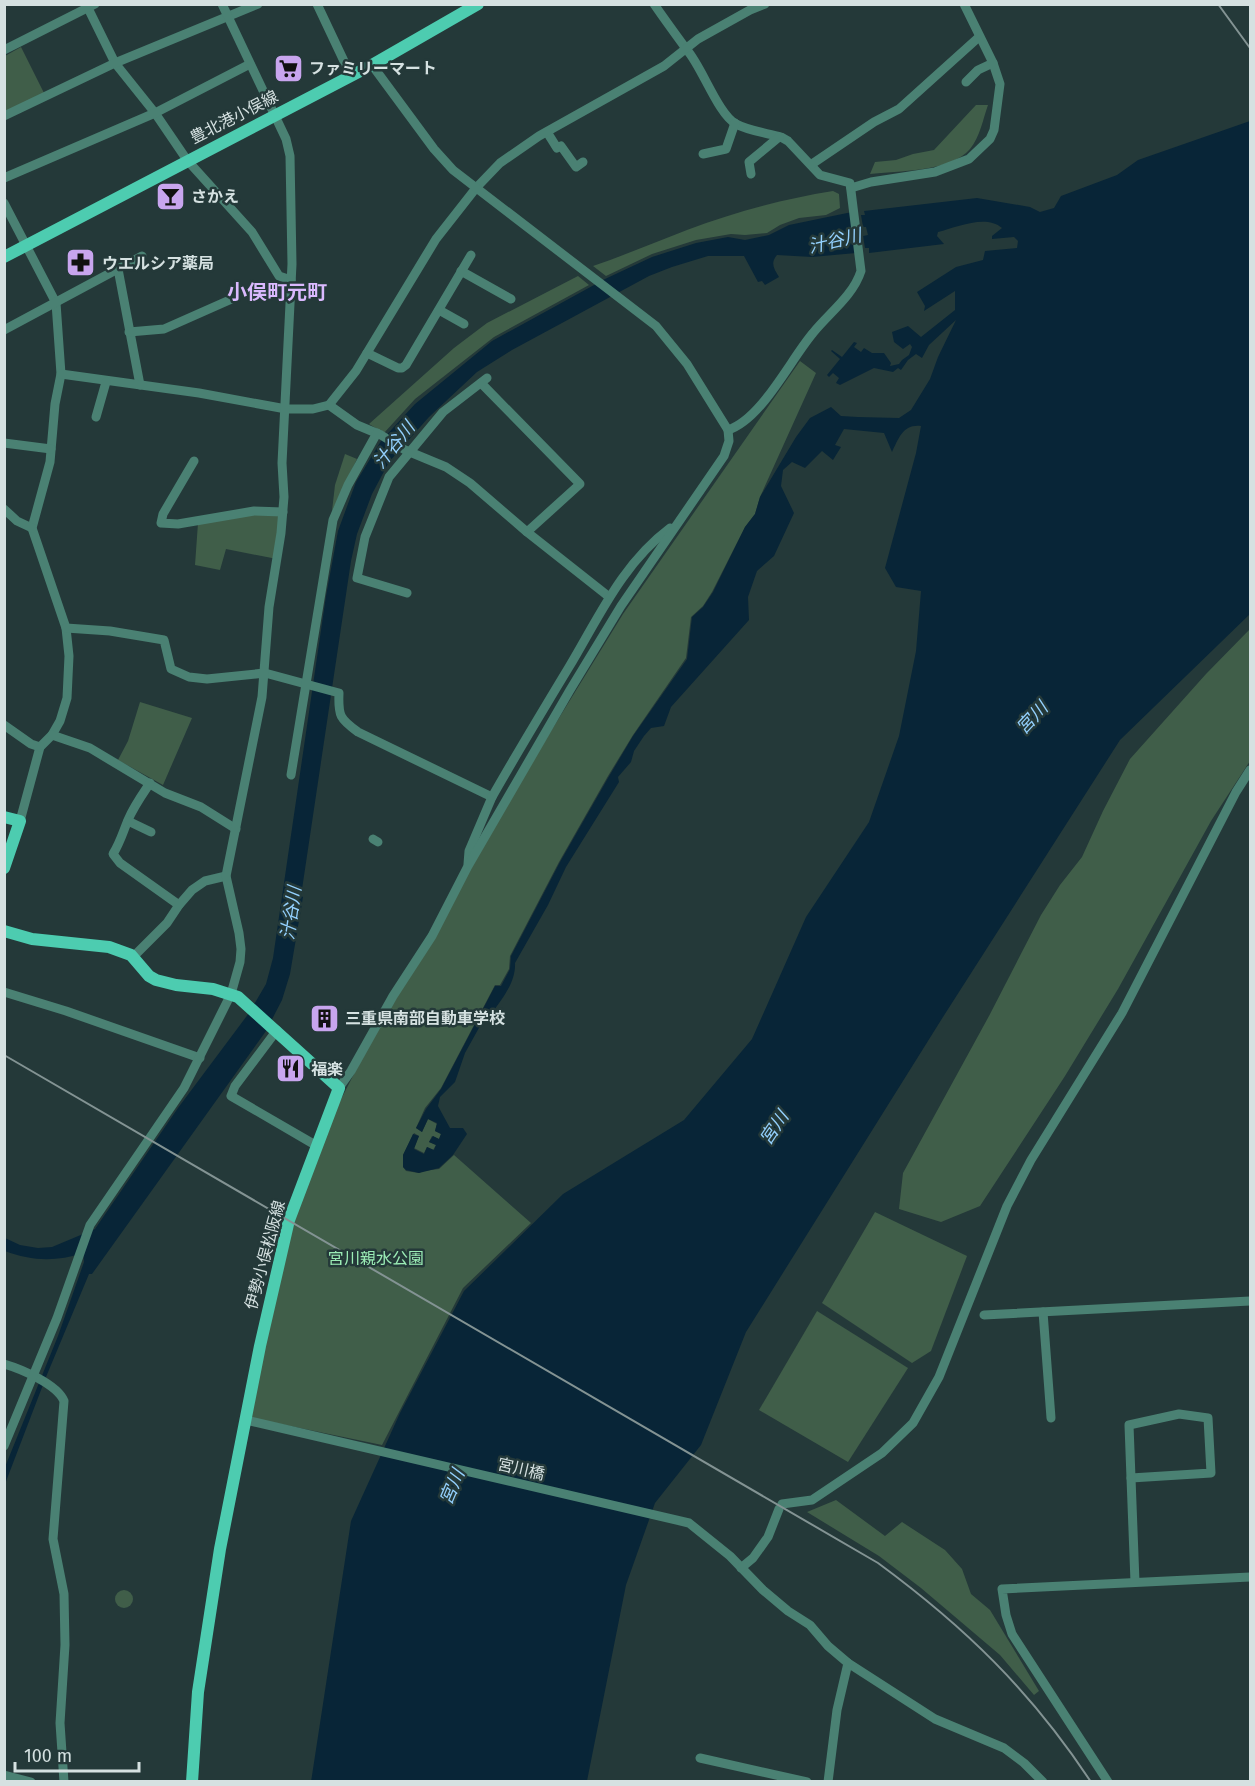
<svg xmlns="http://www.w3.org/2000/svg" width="1255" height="1786" viewBox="0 0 1255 1786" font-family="'Fira Sans','Noto Sans JP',sans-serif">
<rect width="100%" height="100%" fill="#243939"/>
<!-- green -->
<g fill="#405e49">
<path d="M21 47 44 93 5 112V56Z"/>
<path d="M976 105H988C983 119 980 137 970 149 951 172 897 171 870 174L875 162 896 160 913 154 934 150Z"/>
<path d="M833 191 839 194 840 208 826 215 799 218 780 225 767 233 745 235 731 234 696 240 652 254 606 276 593 266C625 255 656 242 687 230 735 212 783 199 833 191Z"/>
<path d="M578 276 589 285 494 337 415 399 384 433 369 424 454 348 487 323Z"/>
<path d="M800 361 816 373 760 497 755 514 745 527 712 592 703 606 691 617 686 658 633 735 608 776 559 862 510 956 509 969 500 985H495L441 1088 425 1108 416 1128 422 1132 428 1119 437 1124 435 1131 441 1134 439 1139 432 1136 429 1142 436 1145 433 1150 427 1147 424 1153 414 1148 419 1136 414 1133 403 1155V1167L406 1171 419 1173 423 1171 439 1169 454 1155 531 1223 463 1288 382 1445 247 1417 289 1220 317 1146 355 1072 468 866 623 614Z"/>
<path d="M345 454 357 459 332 511 335 485Z"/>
<path d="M283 512 277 559 226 549 220 570 195 565 198 523 221 517Z"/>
<path d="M1250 629V761L1211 821 1118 989 1065 1076 980 1206 941 1222 899 1209 903 1173 989 1016 1041 915 1060 885 1082 857 1103 811 1130 759 1206 674Z"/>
<path d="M140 702 192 718 163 785 118 760 128 741Z"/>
<path d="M875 1212 967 1256 931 1351 912 1363 822 1303Z"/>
<path d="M817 1311 908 1368 848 1462 759 1410Z"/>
<path d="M836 1500 885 1536 902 1522 945 1550 962 1569 971 1594 990 1610 1039 1691 1034 1695 1000 1655 921 1588 879 1556 807 1512Z"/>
<circle cx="124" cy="1599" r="9"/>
</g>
<!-- water -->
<g fill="#082537">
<path d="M1250 121V614L1120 740 943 1017 746 1332 701 1445 655 1503 626 1585 587 1781 311 1782 351 1521 400 1413 464 1291 563 1194 684 1120 752 1039 806 917 869 822 899 736 916 651 921 591 896 587 885 568 916 453 921 426C903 424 899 438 892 452L884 433 844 429 835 445 841 447 833 460 822 451 805 468 792 462 783 470 781 486 794 513 774 556 757 571 748 597 749 620 671 707 664 726 651 728 644 736 634 751 631 762 618 777 619 782 566 867 548 905 515 963C516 983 501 1000 490 1016L485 1017 465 1053 455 1082 440 1097 438 1106 450 1128H463L467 1134 453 1155 439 1168 419 1173 406 1170 403 1167V1155L413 1134 419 1136 414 1149 424 1154 427 1147 434 1150 436 1145 429 1142 433 1136 439 1139 441 1134 435 1131 437 1123 428 1119 422 1132 416 1128 426 1109 441 1089 495 986H501L510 969 511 956 560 862 608 778 633 736 687 659 692 617 703 607 713 592 745 527 755 514 760 497 796 437 810 418 831 407 841 416 858 417 899 418 911 410 930 379 938 357 956 320 929 345 922 358 916 354 908 360 901 370 898 368 893 372 874 368 840 385 836 383 839 378 833 373 829 377 827 375 840 359 831 351 832 350 842 357 854 342 857 343 854 347 861 352 864 348 872 353H884L891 363 890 366 899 364 902 360 909 355 912 347 910 344 903 349 894 342 892 332 908 326 921 337 955 310V291L924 311 925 306 917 292 956 267 983 260 985 251 1017 248 1018 241 1014 237 992 239V236L1002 228C986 214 957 227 938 232L937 236 944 244 869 253V248H865L863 236 868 235 866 227H863L861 215H865L864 211 977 198 1030 207 1040 212 1054 208 1061 196 1117 175 1138 160Z"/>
<path d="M852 212 856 253 812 257 777 255C770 263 774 269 779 277L765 285 762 281 758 282 744 256H708L672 267 649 276 512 350 477 372 429 417 389 462 372 494 357 534 351 561 301 896 303 897 290 974 282 1000 266 1031 92 1274H89L46 1377 5 1484V1467L58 1336 84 1262 83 1253C56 1262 31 1261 5 1251V1238L20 1245 38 1248 52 1247 95 1229 178 1108 249 1013 266 984 273 958 326 596 338 531 356 482 381 441 415 404 492 341 605 279 652 257 696 243 728 237 745 240 769 235 789 225Z"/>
</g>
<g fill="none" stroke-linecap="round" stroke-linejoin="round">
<!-- minor -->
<g stroke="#4a8173" stroke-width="9">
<path d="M86 4 115 63 155 113 187 160 252 232 279 276 291 280"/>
<path d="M317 4 351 76"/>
<path d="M654 4C665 20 676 35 687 50 702 67 718 114 736 124 749 131 767 133 781 137L788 141 820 175 850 183 861 271C853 296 829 313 813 333 790 360 762 419 728 430"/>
<path d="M4 50 95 4"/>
<path d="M966 82 978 70 993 63"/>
<path d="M4 116 115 63 258 4"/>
<path d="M547 132 557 148 561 146 576 167 583 162"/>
<path d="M703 154 726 149 735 123"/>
<path d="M812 164 874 122 899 109 979 37"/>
<path d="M751 174 749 162 779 137"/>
<path d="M4 178 155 113 250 64"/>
<path d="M851 188 871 182 935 172 969 159 990 139 994 130 1000 84 993 63 964 4"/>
<path d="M4 203 56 303 61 374 55 404 50 462 32 528 66 628 69 656 67 698 60 721 52 735 40 747 20 821"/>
<path d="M118 269 140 385"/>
<path d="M461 271 511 299"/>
<path d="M439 310 464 324"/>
<path d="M4 330 142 256"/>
<path d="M129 332 164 329 234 298"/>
<path d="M367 353 398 368H402L406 365 471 255"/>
<path d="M61 374 199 393 286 409H313L329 405 356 371 436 239 476 188 500 163 539 136 664 66 698 39 750 10 765 4"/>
<path d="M481 383 580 484 527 532"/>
<path d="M329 405 357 425 381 435 405 450 446 467 470 483 527 532 608 596"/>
<path d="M96 417 106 382"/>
<path d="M4 443 51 449"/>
<path d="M194 461 163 514 161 523 178 524 254 511 283 512"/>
<path d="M4 509 17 521 32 528"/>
<path d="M407 593 357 578 365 537 389 477 443 412 487 378"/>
<path d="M66 628 110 631 164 640 171 669 189 677 207 679 265 673 339 693C338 716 340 719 358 732L492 797 469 851 468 864"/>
<path d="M4 725 31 744 40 747"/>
<path d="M52 735 90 748 165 793 201 807 236 829"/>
<path d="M291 775 333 520 348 485 377 433"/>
<path d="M150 783C142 795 134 806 128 820 123 832 120 843 113 854L120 863 179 905"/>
<path d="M492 797C517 753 543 710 569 667 599 617 622 564 670 528"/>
<path d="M128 821 151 832"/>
<path d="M373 839 378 842"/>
<path d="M133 957 167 923 179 905 192 890 205 881 226 876"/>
<path d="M4 992 66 1011 200 1058"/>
<path d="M277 1030 235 1086 231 1096 317 1146"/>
<path d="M339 1088 351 1071 393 996 432 936 468 866 570 690 621 606 724 456 729 441 728 430 687 364 656 326 453 170 434 149 372 65"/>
<path d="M1043 1312 1051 1418"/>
<path d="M984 1315 1250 1301"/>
<path d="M4 1364C21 1369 57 1384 64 1401L53 1539 64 1594 65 1645 60 1723 64 1782"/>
<path d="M1179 1414 1208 1418 1211 1473 1131 1478 1129 1425Z"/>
<path d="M246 1420 689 1523 730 1556 763 1590 788 1611 810 1625 828 1646 848 1663 935 1719 1004 1748 1024 1763 1043 1782"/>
<path d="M4 1446 57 1318 90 1225 184 1088 231 994 240 962 241 949 239 933 226 876 262 697 269 607 281 533 284 497 282 463 292 264 290 156 286 139 222 4"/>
<path d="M1131 1478 1135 1582"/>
<path d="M782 1504 812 1500 882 1453 913 1423 939 1377 1007 1206 1031 1160 1122 1013 1236 792 1250 770"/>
<path d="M741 1568 753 1558 768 1537 779 1509"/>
<path d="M700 1758 807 1782"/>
<path d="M4 1775 31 1782"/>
<path d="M828 1782 837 1710 848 1663"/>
<path d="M1108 1782 1012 1634 1006 1615 1002 1589 1250 1577"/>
</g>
<!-- major -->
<g stroke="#4dccb0" stroke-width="12">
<path d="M4 257 372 65 478 4"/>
<path d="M4 817 20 821 4 868"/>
<path d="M4 931 32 939 109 947 131 955 149 976 156 980 176 985 213 989 238 997 339 1088 289 1220 260 1346 220 1549 198 1692 192 1782"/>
</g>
<!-- rail -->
<g stroke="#839393" stroke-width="2">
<path d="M1218 4 1250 48"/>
<path d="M4 1055 878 1563C965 1627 1031 1691 1091 1782"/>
</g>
</g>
<!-- icons -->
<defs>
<symbol id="supermarket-square" viewBox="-11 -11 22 22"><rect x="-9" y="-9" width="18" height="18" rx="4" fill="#c8a5ee" stroke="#243939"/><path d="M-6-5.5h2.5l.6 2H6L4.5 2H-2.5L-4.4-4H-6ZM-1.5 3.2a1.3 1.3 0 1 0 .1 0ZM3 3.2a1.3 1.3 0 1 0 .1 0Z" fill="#111"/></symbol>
<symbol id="bar-square" viewBox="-11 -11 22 22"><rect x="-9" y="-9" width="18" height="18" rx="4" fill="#c8a5ee" stroke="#243939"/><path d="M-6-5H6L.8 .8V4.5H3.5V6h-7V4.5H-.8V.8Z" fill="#111"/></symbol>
<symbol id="pharmacy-square" viewBox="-11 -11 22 22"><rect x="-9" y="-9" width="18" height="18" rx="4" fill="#c8a5ee" stroke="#243939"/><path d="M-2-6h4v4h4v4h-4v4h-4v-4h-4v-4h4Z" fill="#111"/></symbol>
<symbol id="building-square" viewBox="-11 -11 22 22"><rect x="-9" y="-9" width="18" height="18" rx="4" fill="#c8a5ee" stroke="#243939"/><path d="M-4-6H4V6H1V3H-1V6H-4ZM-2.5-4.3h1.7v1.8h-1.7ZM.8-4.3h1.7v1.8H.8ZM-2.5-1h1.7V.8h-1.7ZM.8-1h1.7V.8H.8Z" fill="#111"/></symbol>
<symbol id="restaurant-square" viewBox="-11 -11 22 22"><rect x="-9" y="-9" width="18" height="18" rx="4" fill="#c8a5ee" stroke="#243939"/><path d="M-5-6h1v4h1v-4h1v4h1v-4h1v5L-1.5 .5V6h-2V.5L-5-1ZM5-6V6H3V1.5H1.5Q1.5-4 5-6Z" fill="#111"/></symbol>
</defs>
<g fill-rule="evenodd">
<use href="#supermarket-square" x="272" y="52" width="33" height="33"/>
<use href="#bar-square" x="154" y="180" width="33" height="33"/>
<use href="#pharmacy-square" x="64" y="246" width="33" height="33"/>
<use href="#building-square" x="308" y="1002" width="33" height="33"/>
<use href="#restaurant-square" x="274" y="1052" width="33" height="33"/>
</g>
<g text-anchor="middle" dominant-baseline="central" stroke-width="5" stroke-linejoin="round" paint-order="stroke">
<!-- poi labels -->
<g font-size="16" font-weight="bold" fill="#d5e1e1" stroke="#243939" text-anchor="start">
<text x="309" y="68">ファミリーマート</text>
<text x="191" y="196">さかえ</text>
<text x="102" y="263">ウエルシア薬局</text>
<text x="345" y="1018">三重県南部自動車学校</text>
<text x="311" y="1069">福楽</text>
</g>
<!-- street labels -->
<g font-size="16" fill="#d5e1e1" stroke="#243939">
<text transform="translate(234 117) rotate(-27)">豊北港小俣線</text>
<text transform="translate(265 1255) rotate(-75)">伊勢小俣松阪線</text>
<text transform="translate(521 1469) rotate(13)">宮川橋</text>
</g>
<!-- park labels -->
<g font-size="16" fill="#9becb5" stroke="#243939">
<text x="376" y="1258">宮川親水公園</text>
</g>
<!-- water labels -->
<g font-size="18" font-style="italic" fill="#93d0fd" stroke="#243939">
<text transform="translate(835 241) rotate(-13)">汁谷川</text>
<text transform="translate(394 445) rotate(-51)">汁谷川</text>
<text transform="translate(1032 718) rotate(-47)">宮川</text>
<text transform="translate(291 913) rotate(-82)">汁谷川</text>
<text transform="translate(774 1128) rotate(-56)">宮川</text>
<text transform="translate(452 1487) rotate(-67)">宮川</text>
</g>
<!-- quarter labels -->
<g font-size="20" font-weight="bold" fill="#dab9fe" stroke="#243939">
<text x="277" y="292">小俣町元町</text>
</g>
</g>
<!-- border -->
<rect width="1255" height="1786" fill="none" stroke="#d5e1e1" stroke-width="12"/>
<!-- scale -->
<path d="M15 1762v9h124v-9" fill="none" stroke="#d5e1e1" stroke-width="3"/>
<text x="24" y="1762" font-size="18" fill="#d5e1e1" stroke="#243939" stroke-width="4.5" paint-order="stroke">100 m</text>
</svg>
